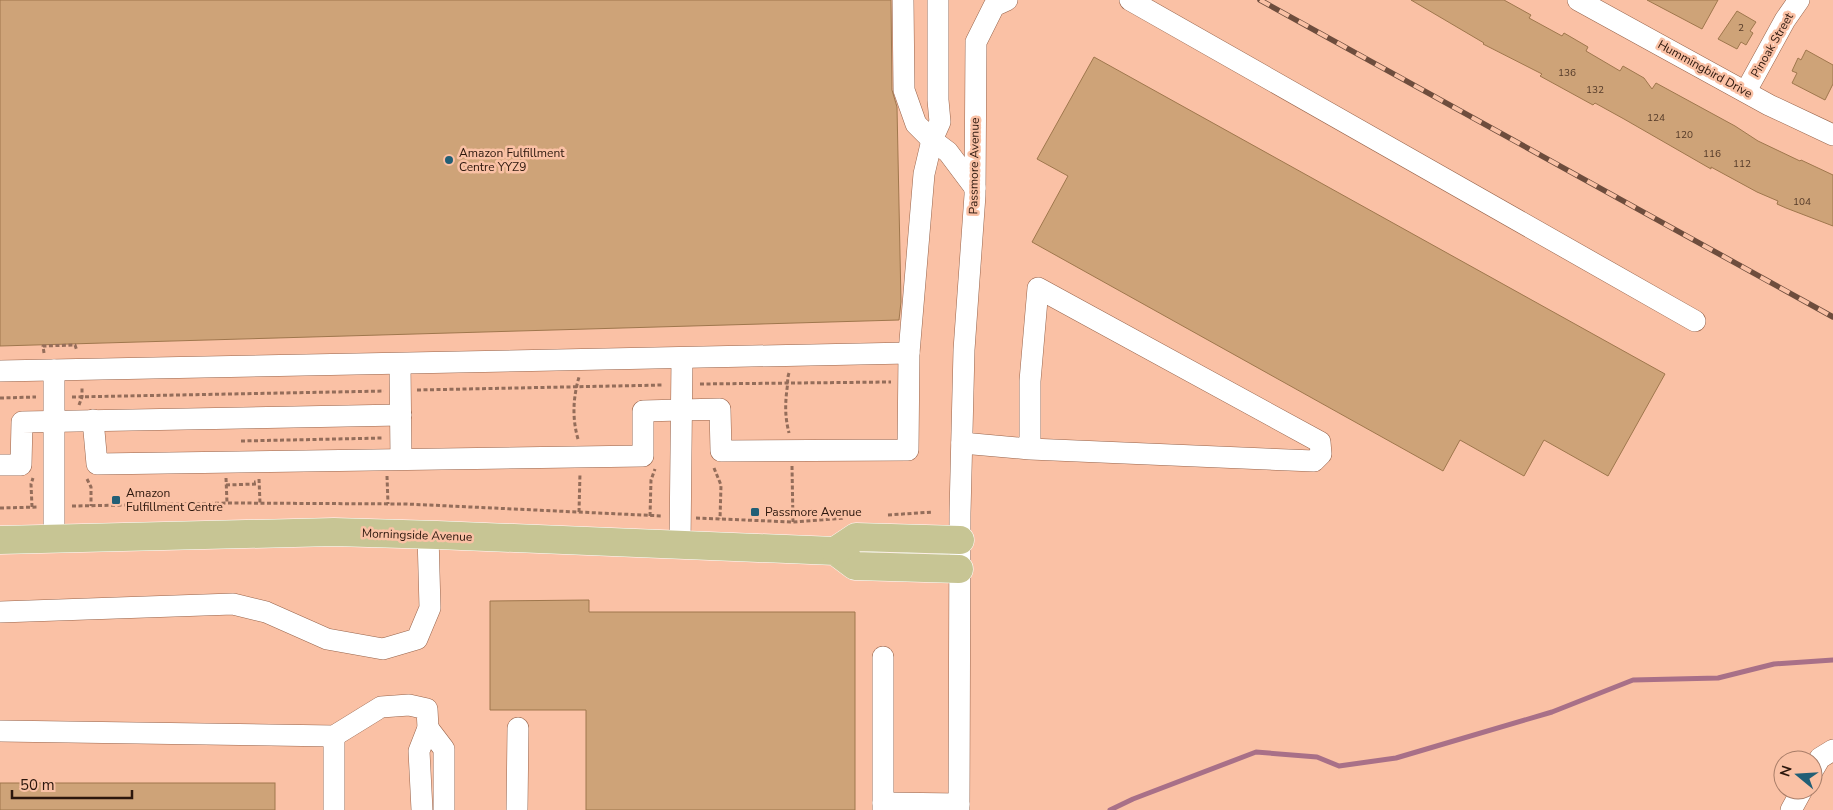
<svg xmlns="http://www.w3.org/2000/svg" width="1833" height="810" viewBox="0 0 1833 810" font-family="'Nunito Sans',sans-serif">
<rect width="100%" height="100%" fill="#fac1a5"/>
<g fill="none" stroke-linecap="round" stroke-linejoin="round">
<!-- stream -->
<path stroke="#a87088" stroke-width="5" d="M1110 810 1133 799 1256 752 1317 757 1339 766 1396 758 1552 712 1633 680 1718 678 1774 664 1833 660"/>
</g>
<!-- building -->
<g fill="#cea378" stroke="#9f774d">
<path d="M0 0H891L892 90 897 107 901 302 899 320 0 346Z"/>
<path d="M1411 0H1504L1531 15 1529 18 1562 36 1564 33 1588 47 1586 51 1620 71 1623 66 1644 78 1652 89 1656 83 1735 126 1758 141 1800 161 1801 160 1833 175V226L1786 208 1777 204 1778 201 1757 192 1711 167V169L1624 119 1595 103 1593 105 1540 76 1542 74 1483 44 1484 43Z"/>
<path d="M1647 0H1718L1702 29Z"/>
<path d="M1737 11 1756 22 1750 31 1753 33 1746 45 1741 42 1737 49 1718 39Z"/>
<path d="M1806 50 1833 65V84L1825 100 1792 83 1797 73 1792 71 1798 58 1801 60Z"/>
<path d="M1094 57 1665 374 1608 476 1544 440 1524 476 1460 440 1443 471 1032 242 1068 176 1037 159Z"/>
<path d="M589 600V612H855V810H586V710H490V601Z"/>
<rect x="0" y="783" width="275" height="27"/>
</g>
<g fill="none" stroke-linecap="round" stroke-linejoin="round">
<defs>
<g id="minor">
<path d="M903 0 904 90 916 124 932 140 948 152 975 188"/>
<path d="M1130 0 1695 321"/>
<path d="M1578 0 1769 105 1833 135"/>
<path d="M1746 91 1785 20 1799 0"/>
<path d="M400 364 401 459"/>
<path d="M0 371 909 353"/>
<path d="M93 420 97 464 643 456V411L720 409 721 451 908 450 909 353 924 174 932 140 940 122 938 100V0"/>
<path d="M962 443 1030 449 1314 461 1321 454 1320 442 1038 288 1030 381V449"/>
<path d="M0 465H21L22 422 401 415"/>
<path d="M54 538V370"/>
<path d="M680 545 682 358"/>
<path d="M0 612 233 604 266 612 327 639 383 649 417 639 430 608 428 535"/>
<path d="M883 657V810"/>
<path d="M428 728 444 749V810"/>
<path d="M0 731 334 736 381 707 409 705 427 709 428 728 419 751 422 810"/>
<path d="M1813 770 1820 758 1833 750"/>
<path d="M883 803 959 804"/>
<path d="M334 810V736"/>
<path d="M517 810 518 728"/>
<path d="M959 810 960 513 964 350 975 195 976 42 994 6 1007 0"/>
<path d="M1791 810 1802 790"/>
</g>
<g id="major">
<path d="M0 540 334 532 437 535 835 551 855 566 959 569"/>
<path d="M835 551 856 537 960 540"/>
</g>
</defs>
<!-- minor casing -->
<use href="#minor" stroke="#97634a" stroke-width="22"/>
<!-- major casing -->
<use href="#major" stroke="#fff" stroke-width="29"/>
<!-- path -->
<g stroke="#946d5a" stroke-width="3" stroke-dasharray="4 2.5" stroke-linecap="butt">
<path d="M44 353 43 346 75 345 77 351"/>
<path d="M789 373C787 379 788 383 787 389 785 405 785 417 789 433"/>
<path d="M700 384 891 382"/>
<path d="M417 390 663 385"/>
<path d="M72 397 384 391"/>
<path d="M0 398 36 397"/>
<path d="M79 405 82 397V387"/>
<path d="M578 439C572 418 573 398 579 377"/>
<path d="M241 441 383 438"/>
<path d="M792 466 793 522"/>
<path d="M714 468 721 485 720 519"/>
<path d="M387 476 388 504"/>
<path d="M226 478 227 503"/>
<path d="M87 479 91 487V506"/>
<path d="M259 479 260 503"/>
<path d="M226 485 256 484V482H254"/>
<path d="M72 506 230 503 407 504 663 516"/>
<path d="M32 507 31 484 33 478"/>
<path d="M0 508 38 507"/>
<path d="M579 512 580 473"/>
<path d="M888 515 933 512"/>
<path d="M650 516 651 480 655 469"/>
<path d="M696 518 793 522 845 518"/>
</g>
<!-- minor -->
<use href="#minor" stroke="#fff" stroke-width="21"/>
<!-- major -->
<use href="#major" stroke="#c7c594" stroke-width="28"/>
<defs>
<path id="rail" d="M1260 0 1833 317"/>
</defs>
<!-- rail casing -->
<use href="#rail" stroke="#6e4d3d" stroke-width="5.5"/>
<!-- rail -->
<use href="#rail" stroke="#fac1a5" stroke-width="4" stroke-dasharray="11" stroke-linecap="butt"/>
</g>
<!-- markers -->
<g fill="#225f76" stroke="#fac1a5" stroke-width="2">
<circle cx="449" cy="160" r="5"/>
<rect x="111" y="495" width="10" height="10" rx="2.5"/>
<rect x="750" y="507" width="10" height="10" rx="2.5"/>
</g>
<g text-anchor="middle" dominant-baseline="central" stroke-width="5" stroke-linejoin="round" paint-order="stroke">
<!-- number labels -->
<g font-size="10" fill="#543a28">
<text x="1741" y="28">2</text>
<text x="1567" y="73">136</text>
<text x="1595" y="90">132</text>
<text x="1656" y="118">124</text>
<text x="1684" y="135">120</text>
<text x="1712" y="154">116</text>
<text x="1742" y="164">112</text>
<text x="1802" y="202">104</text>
</g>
<!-- street labels -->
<g font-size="12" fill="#2c170d" stroke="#fac1a5">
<text transform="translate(1772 45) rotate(-60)">Pinoak Street</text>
<text transform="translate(1705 69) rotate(29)">Hummingbird Drive</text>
<text transform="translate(974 166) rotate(-89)">Passmore Avenue</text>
<text transform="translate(417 535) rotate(2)">Morningside Avenue</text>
</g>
<!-- poi labels -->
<g font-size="12" fill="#2c170d" stroke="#fac1a5" text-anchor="start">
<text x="459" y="153">Amazon Fulfillment<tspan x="459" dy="14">Centre YYZ9</tspan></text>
<text x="126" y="493">Amazon<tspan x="126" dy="14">Fulfillment Centre</tspan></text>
<text x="765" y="512">Passmore Avenue</text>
</g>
</g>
<!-- north arrow -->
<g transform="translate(1798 775) rotate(288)"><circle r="24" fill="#fac1a5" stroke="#a87d68"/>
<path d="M0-4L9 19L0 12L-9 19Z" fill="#225f76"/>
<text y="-8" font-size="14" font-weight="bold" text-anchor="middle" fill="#2c170d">N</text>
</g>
<!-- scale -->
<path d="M12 790v8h120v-8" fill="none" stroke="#2c170d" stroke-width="2.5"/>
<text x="20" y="790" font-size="15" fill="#2c170d" stroke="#fac1a5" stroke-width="4" paint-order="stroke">50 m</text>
</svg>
